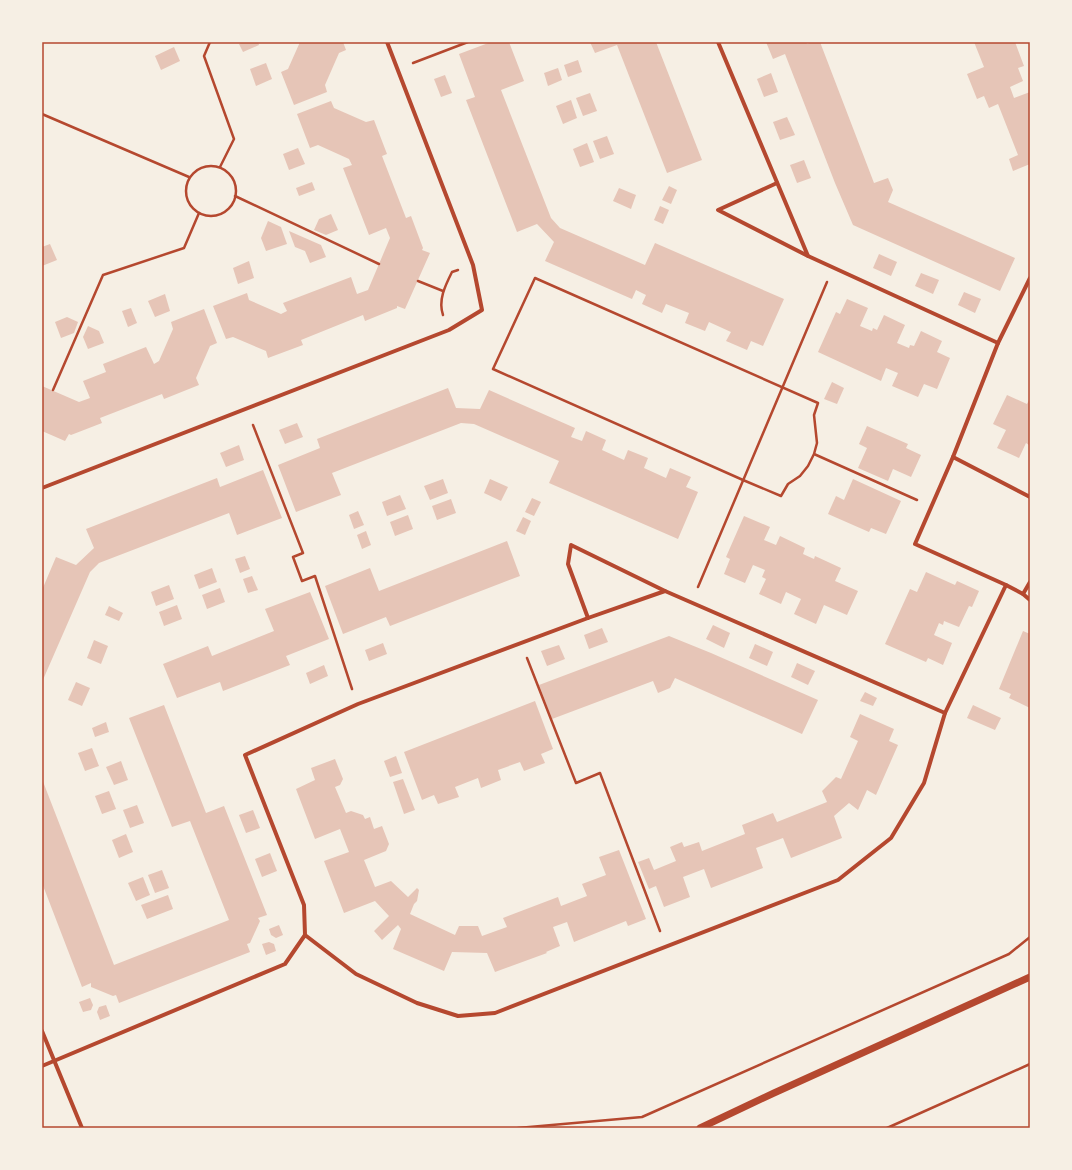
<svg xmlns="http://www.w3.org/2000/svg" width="1072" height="1170" viewBox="0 0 1072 1170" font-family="'Golos Text',sans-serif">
<rect width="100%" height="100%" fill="#f6efe4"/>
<!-- building -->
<g fill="#e6c5b7">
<path d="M243 42H258L259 45 243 52 239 44Z"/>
<path d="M300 42H343L346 50 339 53 325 85 327 92 294 105 281 72 288 69Z"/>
<path d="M491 42H509L524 81 501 90 551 218 560 228 645 265 655 243 784 299 763 346 751 341 747 350 726 341 731 332 709 322 705 331 685 323 689 313 666 304 662 313 642 304 646 295 636 290 632 299 545 261 554 242 537 224 517 232 466 100 475 97 459 54Z"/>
<path d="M590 42H656L702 160 667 173 617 45 595 53Z"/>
<path d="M766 42H806L807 44 813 42H820L874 183 888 178 893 190 888 202 1015 258 1000 291 853 225 835 183 785 54 773 59Z"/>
<path d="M974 42H1015L1024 66 1018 68 1023 81 1010 87 1014 98 1030 92V164L1013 171 1009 159 1018 155 998 104 989 108 984 96 977 99 967 74 984 67Z"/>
<path d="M174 47 180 61 161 70 155 56Z"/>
<path d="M578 60 582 72 568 77 564 65Z"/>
<path d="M266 63 272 79 256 86 250 69Z"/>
<path d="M558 68 562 80 548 86 544 73Z"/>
<path d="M771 73 778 92 764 97 757 79Z"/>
<path d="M445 75 452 93 441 97 434 79Z"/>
<path d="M590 93 597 111 583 116 576 98Z"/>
<path d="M571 100 577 118 563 124 556 106Z"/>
<path d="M331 101 334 108 366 122 374 120 387 154 382 156 406 218 411 216 423 248 422 250 430 253 405 309 397 306V308L365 321 363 315 301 340 303 345 268 358 266 351 233 337 226 339 213 306 247 293 249 300 281 314 287 311 283 303 351 277 357 294 368 290 390 238 386 228 369 235 343 168 352 165 349 159 318 145 310 148 297 114Z"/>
<path d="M787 117 795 135 780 140 773 122Z"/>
<path d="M607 136 614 154 600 159 593 141Z"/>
<path d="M587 143 594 162 580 167 573 149Z"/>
<path d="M298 148 305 164 289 170 283 154Z"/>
<path d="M804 160 811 178 797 183 790 165Z"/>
<path d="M312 182 315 190 299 196 296 188Z"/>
<path d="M669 186 677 190 671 204 662 200Z"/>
<path d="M619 188 636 195 631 209 613 201Z"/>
<path d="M660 206 669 210 663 224 654 220Z"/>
<path d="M331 214 338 230 326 235 314 230 319 219Z"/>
<path d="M268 221 281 227 287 244 266 251 261 238Z"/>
<path d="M289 231 321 245 326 257 310 263 305 251 295 247Z"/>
<path d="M50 244 57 260 42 266V247Z"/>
<path d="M879 254 897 262 891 276 873 268Z"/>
<path d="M249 261 254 278 238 284 233 268Z"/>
<path d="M921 273 939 280 933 294 915 286Z"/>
<path d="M964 292 981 299 975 313 958 305Z"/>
<path d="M165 294 170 311 155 317 148 301Z"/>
<path d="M847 299 868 308 860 326 872 331 873 328 877 330 884 315 905 325 897 343 909 348 910 345 914 346 921 331 942 341 937 352 950 358 937 389 924 384 918 397 892 386 898 373 886 368 881 381 818 352 836 312 840 314Z"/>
<path d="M131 308 137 323 128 327 122 311Z"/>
<path d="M204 309 217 343 210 346 196 378 199 385 164 399 162 394 100 418 102 423 71 435 69 434 65 441 42 431V386L79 402 90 398 83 381 106 372 103 364 146 347 154 364 159 361 173 329 171 322Z"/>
<path d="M67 317 78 322 74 333 61 338 55 322Z"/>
<path d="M88 326 99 331 104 343 88 349 83 337Z"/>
<path d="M832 382 844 388 837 404 824 399Z"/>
<path d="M448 388 456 408 480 409 489 390 575 428 571 437 582 441 586 431 606 440 602 450 624 460 628 450 648 458 644 468 666 478 670 468 691 477 686 487 698 492 678 539 549 483 559 461 474 424 461 423 332 473 341 495 296 512 278 465 320 448 317 439Z"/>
<path d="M1007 395 1027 404 1030 398V443L1029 445 1026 443 1019 458 997 448 1006 430 993 424Z"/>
<path d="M297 423 303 437 285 444 279 430Z"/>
<path d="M867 426 908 444 906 448 921 455 911 477 893 469 888 481 858 468 867 448 859 444Z"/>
<path d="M239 445 244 460 226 467 220 453Z"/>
<path d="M263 470 282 518 237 535 229 513 99 563 90 572 42 682V590L56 557 76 565 94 548 86 529 217 478 220 487Z"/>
<path d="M443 479 448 493 430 500 424 486Z"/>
<path d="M490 479 508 487 501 501 484 493Z"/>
<path d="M853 479 901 501 886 534 871 528 869 532 828 514 836 496 844 500Z"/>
<path d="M400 495 406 509 387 516 382 502Z"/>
<path d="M532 498 541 502 534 516 525 512Z"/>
<path d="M451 499 456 513 437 520 432 506Z"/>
<path d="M358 511 364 525 354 529 349 515Z"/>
<path d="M408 515 413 529 395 536 390 522Z"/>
<path d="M744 516 770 527 764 540 776 545 780 536 805 548 803 554 814 559 815 556 841 568 835 581 858 591 847 615 824 605 816 624 794 614 801 599 786 592 781 604 759 594 766 579 762 577 765 570 753 565 745 583 724 574 730 559 726 557Z"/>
<path d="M523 517 531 521 525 535 516 531Z"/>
<path d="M366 531 371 545 362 549 357 535Z"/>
<path d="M507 541 520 576 390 626 386 617 343 634 325 586 370 568 379 591Z"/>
<path d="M245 556 250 569 240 573 235 559Z"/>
<path d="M212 568 217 582 199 589 194 575Z"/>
<path d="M926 572 955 585 957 581 979 591 972 607 969 606 959 627 944 621 943 625 939 623 934 635 952 643 943 665 928 658 926 662 885 644 910 589 917 592Z"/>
<path d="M252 576 258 590 248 593 243 579Z"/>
<path d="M169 585 174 599 156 606 151 592Z"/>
<path d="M220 588 225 602 207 609 202 595Z"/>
<path d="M310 592 329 639 286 656 290 665 267 674 223 691 220 682 177 698 163 664 208 646 212 656 274 631 265 609Z"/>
<path d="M177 605 182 619 164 626 159 612Z"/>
<path d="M109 606 123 613 119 621 105 615Z"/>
<path d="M713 625 730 633 724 648 706 639Z"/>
<path d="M602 628 608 642 589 649 584 635Z"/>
<path d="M1023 631 1030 634V708L1009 698 1011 694 999 689Z"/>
<path d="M669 636 711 653 818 700 802 734 675 678 670 688 658 693 653 681 552 719 539 685Z"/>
<path d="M94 640 108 646 101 664 87 658Z"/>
<path d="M383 643 387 654 369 661 365 650Z"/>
<path d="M755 644 773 652 767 666 749 658Z"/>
<path d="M559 645 565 659 547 666 541 651Z"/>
<path d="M797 663 815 671 808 685 791 677Z"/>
<path d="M324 665 328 676 310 684 306 673Z"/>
<path d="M76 682 90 688 82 706 68 700Z"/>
<path d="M865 692 877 698 873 706 860 701Z"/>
<path d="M535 701 553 749 541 754 545 763 524 771 520 762 498 770 501 780 481 788 478 778 455 787 459 797 438 804 434 795 422 800 404 752Z"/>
<path d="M164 705 206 813 224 806 267 915 258 918 260 921 250 943 247 944 250 952 119 1003 116 995 113 996 91 987V983L82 987 42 883V779L114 965 229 920 190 821 172 827 129 718Z"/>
<path d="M973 705 1001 718 995 730 967 718Z"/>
<path d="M860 714 894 729 889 741 898 745 876 795 867 790 858 810 849 803 834 816 842 838 791 858 783 838 756 848 763 868 711 888 704 869 683 877 690 897 664 907 656 886 649 889 638 862 649 858 654 870 676 861 670 847 682 842 684 847 699 842 702 851 745 834 742 825 773 813 777 822 827 802 822 791 836 777 841 779 858 741 850 737Z"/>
<path d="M106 722 109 732 95 737 92 728Z"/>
<path d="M92 748 99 766 85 771 78 753Z"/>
<path d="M396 756 402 773 390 777 384 761Z"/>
<path d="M335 759 343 779 340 785 335 787 346 813 351 811 363 815 365 819 370 817 374 829 382 826 389 844 386 851 364 860 375 887 391 881 408 897 417 888 419 890 417 901 414 904 410 914 455 935 459 926H478L482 936 507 927 503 918 558 897 561 906 587 896 582 884 606 875 599 857 619 850 646 919 628 926 626 921 574 942 567 922 553 927 560 946 546 952 547 953 495 972 487 953 452 952 444 971 393 949 401 929 398 925 382 940 374 931 389 916 375 901 344 913 324 861 349 852 340 829 315 839 296 789 315 780 311 768Z"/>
<path d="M121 761 128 780 114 785 106 767Z"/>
<path d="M403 779 415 810 404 814 393 782Z"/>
<path d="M109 791 116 809 102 814 95 796Z"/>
<path d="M137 805 144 823 130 828 123 810Z"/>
<path d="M253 810 260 828 246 833 239 815Z"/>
<path d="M126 834 133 852 119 858 112 840Z"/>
<path d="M270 853 277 871 262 877 255 859Z"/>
<path d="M162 870 169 888 155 893 148 875Z"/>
<path d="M143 877 150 895 136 901 128 883Z"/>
<path d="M168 895 173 909 147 919 141 905Z"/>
<path d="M279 925 283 935 276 938 271 935 269 929Z"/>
<path d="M269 942 274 944 276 951 266 955 262 944Z"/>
<path d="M90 998 93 1005 91 1010 83 1012 79 1002Z"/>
<path d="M106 1005 110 1016 100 1020 97 1012 99 1007Z"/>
</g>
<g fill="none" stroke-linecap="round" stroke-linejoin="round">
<!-- path -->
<g stroke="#b5482f" stroke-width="2.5">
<path d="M210 42 204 56 234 139 220 167"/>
<path d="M413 63 468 42"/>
<path d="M42 114 189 177"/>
<circle cx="211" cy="191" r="25"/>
<path d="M235 196 379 264"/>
<path d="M418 281 443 291"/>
<path d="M443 315C438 300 445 286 452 272L458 270"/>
<path d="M53 390 103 275 184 248 199 213"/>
<path d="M253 425 303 553 293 557 302 581 315 576 352 689"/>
<path d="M814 454 817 443 814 415 818 403 535 278 493 369 743 480 781 496 788 484 800 476 808 466 814 454 917 500"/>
<path d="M698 587 827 282"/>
<path d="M527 658 576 783 600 773 660 931"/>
<path d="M518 1128 642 1117 1009 954 1030 937"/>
<path d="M887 1128 1030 1064"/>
</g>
<!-- minor -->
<g stroke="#b5482f" stroke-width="4">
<path d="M718 42 808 256 998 343 1030 278"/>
<path d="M777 183 718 210 808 256"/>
<path d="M953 457 1030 497"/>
<path d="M42 488 449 330 482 310 473 265 387 42"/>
<path d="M1006 585 1023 594 1030 582"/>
<path d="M1023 594 1030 600"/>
<path d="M588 618 568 564 571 545 665 591"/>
<path d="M945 713 1006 585 915 544 953 457 998 343"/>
<path d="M42 1031 82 1128"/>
<path d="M42 1066 285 964 305 935 304 905 245 755 358 704 588 618 665 591 945 713 924 783 891 838 838 880 495 1013 458 1016 417 1003 356 974 305 935"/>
</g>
<!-- tertiary -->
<path stroke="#b5482f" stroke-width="7" d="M700 1128 774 1093 1030 977"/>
</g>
<!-- border -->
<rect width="1072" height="1170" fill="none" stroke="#f6efe4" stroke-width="86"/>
<rect x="43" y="43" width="986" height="1084" fill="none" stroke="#b5482f" stroke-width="1.5"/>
</svg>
